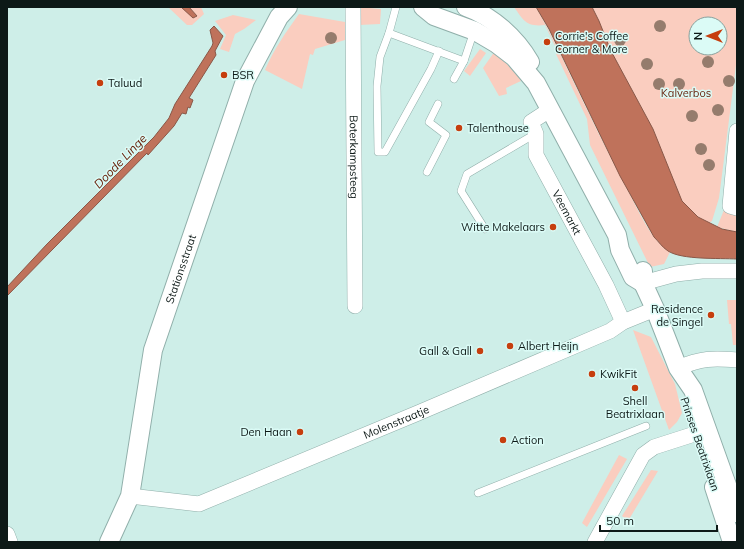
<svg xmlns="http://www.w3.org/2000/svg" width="744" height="549" viewBox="0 0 744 549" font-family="Mulish,sans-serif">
<rect width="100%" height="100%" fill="#ceeee8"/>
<!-- green -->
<g fill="#facdbf" fill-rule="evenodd">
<path d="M168 7H181L194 18 197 16 189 7H201L204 14 192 25H187Z"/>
<path d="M358 7 381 9 380 24 359 25Z"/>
<path d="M514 7H536C550 32 562 57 574 83 591 118 608 153 626 187 637 207 650 240 670 252L664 264 650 267 590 145 587 119 556 54V48L545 25C526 27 524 21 514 7Z"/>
<path d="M592 7H737L736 65 719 198 712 221 709 223 698 217 682 201 653 129 611 51 599 21ZM696 24H720V48H696Z"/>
<path d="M299 14 345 22V40L315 49 313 55 310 54 302 89 265 70C274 49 286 32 299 14Z"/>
<path d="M233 15 256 20 244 29 235 34 229 52 220 49 226 35 215 21Z"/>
<path d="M480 49 486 53 470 76 464 71Z"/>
<path d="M495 51 518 76 521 81 506 88 507 94 499 96 483 68Z"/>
<path d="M724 210 737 213V232L717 227Z"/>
<path d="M727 300H737V345H733L731 324H729Z"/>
<path d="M633 330 651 337 675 384 682 413 677 422 669 430Z"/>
<path d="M619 455 627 459 587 527 582 523Z"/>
<path d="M651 470 658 471 628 521 622 516Z"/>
</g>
<!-- water -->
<g fill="#bf725b" stroke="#8a5747">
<path d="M181 7H189L197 16 193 18Z"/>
<path d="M536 7H592L599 21 611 51 653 129 682 201 698 217 722 229 737 232V259C719 258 682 260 668 251 662 247 659 242 654 237L620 176 549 29Z"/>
<path d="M214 26 223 36 215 51 216 55 189 98 193 100 190 108 188 107 186 114 182 113 174 126 148 155 147 153 7 296V287L47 244 154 137 169 118 175 104 212 46 213 43 210 30Z"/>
</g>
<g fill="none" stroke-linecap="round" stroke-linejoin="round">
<defs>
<g id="service">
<path d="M396 7 389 33 380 57 377 86 378 152H385L431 69 439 51"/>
<path d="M389 33 464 61"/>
<path d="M454 79 464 61 474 31"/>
<path d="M427 172 446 135 429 122 438 104"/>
<path d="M485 229 461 191 467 174 535 134"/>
<path d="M478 493 646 426"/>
</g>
<g id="minor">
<path id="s1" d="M353 7 355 306"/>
<path id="s2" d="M551 109 531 122 536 134V155L606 285 623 322"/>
<path d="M737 131 730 206 737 208"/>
<path d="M643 283 676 274 702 271H737"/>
<path d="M678 368C701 358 713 358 737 360"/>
<path id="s3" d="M130 496 199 504 418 413 610 331 623 322 655 309"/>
<path d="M7 534 10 542"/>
<path d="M595 542 643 455 654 447 707 430"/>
</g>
<g id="tertiary">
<path d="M423 7 434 16 475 31 497 44 514 57 536 83 617 235 620 250 633 277 643 283"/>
<path d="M466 7C492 16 516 38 530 62"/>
<path d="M643 271V283L655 309 678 368 693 390 737 513"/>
<path d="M714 487 732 542"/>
<path id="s4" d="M109 542 130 496 153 350 245 81 279 17 288 7"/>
</g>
</defs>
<!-- service casing -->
<use href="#service" stroke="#90afaa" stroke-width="8"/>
<!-- minor casing -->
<use href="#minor" stroke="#90afaa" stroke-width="16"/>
<!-- tertiary casing -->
<use href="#tertiary" stroke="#90afaa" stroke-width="20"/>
<!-- service -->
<use href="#service" stroke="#fff" stroke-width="7"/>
<!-- minor -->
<use href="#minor" stroke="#fff" stroke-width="15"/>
<!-- tertiary -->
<use href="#tertiary" stroke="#fff" stroke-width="18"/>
</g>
<!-- trees -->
<g fill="#957c6d">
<circle cx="660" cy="26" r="6"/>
<circle cx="331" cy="38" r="6"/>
<circle cx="620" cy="40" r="6"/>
<circle cx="708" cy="62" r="6"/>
<circle cx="647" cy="64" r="6"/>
<circle cx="729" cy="81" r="6"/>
<circle cx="659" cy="84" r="6"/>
<circle cx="679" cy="84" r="6"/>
<circle cx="718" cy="110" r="6"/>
<circle cx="692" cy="116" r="6"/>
<circle cx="701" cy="149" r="6"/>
<circle cx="709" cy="165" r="6"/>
</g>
<!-- markers -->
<g fill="#c63e0e" stroke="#dbfbf6" stroke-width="1.5">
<circle cx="547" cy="42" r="4"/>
<circle cx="224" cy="75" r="4"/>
<circle cx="100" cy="83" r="4"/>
<circle cx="459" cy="128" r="4"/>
<circle cx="553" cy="227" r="4"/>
<circle cx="711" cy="315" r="4"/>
<circle cx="510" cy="346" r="4"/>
<circle cx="480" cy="351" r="4"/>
<circle cx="592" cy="374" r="4"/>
<circle cx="635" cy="388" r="4"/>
<circle cx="300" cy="432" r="4"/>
<circle cx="503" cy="440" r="4"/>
</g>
<g text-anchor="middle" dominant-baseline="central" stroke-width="3" stroke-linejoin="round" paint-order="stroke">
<!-- poi labels -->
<g font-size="11" fill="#0d1917" stroke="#dbfbf6" text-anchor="start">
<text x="555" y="36">Corrie's Coffee<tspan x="555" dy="13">Corner &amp; More</tspan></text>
<text x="232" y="75">BSR</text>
<text x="108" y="83">Taluud</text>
<text x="467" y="128">Talenthouse</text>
<text x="545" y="227" text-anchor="end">Witte Makelaars</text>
<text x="703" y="309" text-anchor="end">Residence<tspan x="703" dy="13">de Singel</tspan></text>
<text x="518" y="346">Albert Heijn</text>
<text x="472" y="351" text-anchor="end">Gall &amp; Gall</text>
<text x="600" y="374">KwikFit</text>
<text x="635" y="401" text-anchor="middle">Shell<tspan x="635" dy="13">Beatrixlaan</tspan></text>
<text x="292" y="432" text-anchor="end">Den Haan</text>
<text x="511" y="440">Action</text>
</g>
<!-- park labels -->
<g font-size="11" fill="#661f09" stroke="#dbfbf6">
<text x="686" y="93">Kalverbos</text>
</g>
<!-- street labels -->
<g font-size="11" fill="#0d1917" stroke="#dbfbf6">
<text stroke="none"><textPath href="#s1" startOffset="150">Boterkampsteeg</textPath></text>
<text stroke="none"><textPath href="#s2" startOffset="123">Veemarkt</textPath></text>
<text stroke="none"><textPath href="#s4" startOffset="284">Stationsstraat</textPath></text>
<text stroke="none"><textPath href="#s3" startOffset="283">Molenstraatje</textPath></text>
<text transform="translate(700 444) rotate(71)">Prinses Beatrixlaan</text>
</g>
<!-- water labels -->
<g font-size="12" font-style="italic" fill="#672009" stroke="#dbfbf6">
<text transform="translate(120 161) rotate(-46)">Doode Linge</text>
</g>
</g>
<!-- border -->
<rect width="744" height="549" fill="none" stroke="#0d1917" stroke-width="16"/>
<!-- north arrow -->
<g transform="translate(708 36) rotate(270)"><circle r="19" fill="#dbfbf6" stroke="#89a19d"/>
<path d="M0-3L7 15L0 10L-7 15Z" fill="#c63e0e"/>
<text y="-6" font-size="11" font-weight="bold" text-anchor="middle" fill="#0d1917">N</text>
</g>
<!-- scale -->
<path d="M600 525v6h117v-6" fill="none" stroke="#0d1917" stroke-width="2"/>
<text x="606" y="525" font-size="12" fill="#0d1917" stroke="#dbfbf6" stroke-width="3" paint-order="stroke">50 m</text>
</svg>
